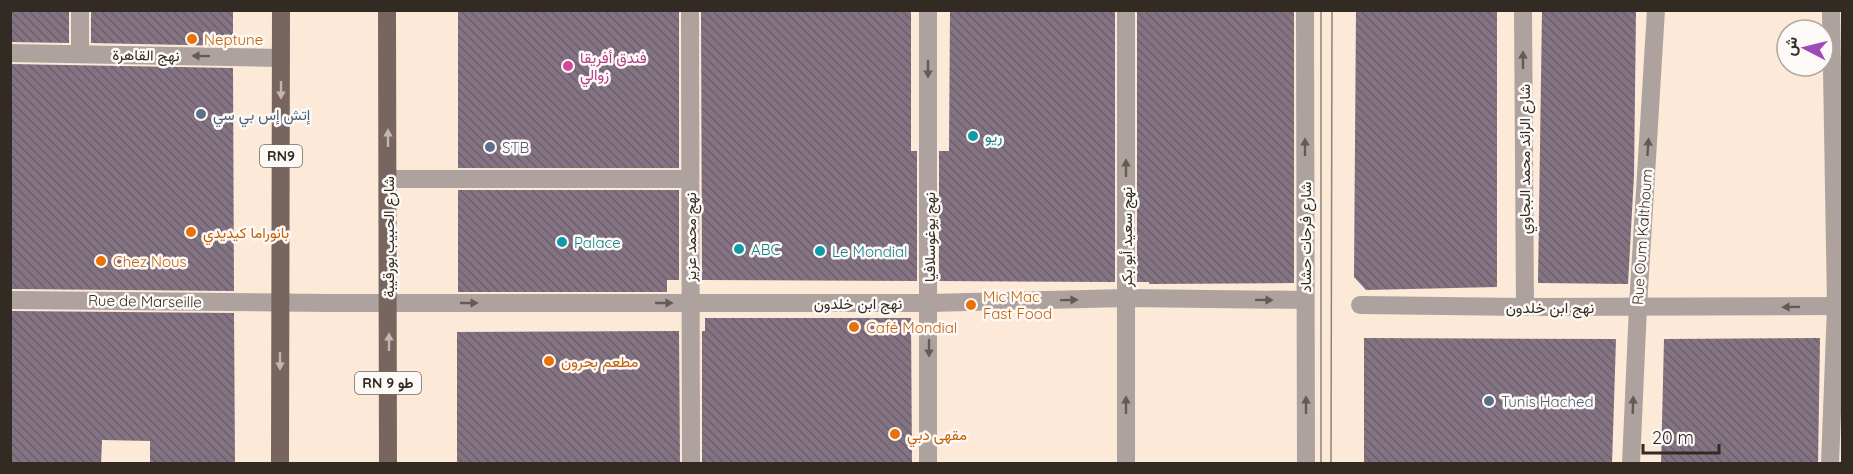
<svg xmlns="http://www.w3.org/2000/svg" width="1853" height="474" viewBox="0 0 1853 474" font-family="Quicksand,Vazirmatn,sans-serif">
<defs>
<pattern id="building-back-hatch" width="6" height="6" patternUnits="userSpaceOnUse" patternTransform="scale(1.5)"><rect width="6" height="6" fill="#847383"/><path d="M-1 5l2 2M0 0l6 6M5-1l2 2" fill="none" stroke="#6d5f6b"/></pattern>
</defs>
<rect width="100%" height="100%" fill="#fce9d7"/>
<!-- building -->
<g fill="url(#building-back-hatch)">
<path d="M10 10H69V43L10 42Z"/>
<path d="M91 10H233V46L91 43Z"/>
<rect x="458" y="10" width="221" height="158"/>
<path d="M701 10H911V151H917V281L702 280Z"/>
<path d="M950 10H1115V282L939 281V151H949Z"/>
<path d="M1137 10H1294V283L1149 284V282H1137Z"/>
<path d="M1356 10H1497V287L1366 290 1354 277Z"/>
<path d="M1542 10H1636L1634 175 1628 284 1538 283Z"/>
<path d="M10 64 233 68 234 291 10 289Z"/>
<path d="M458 190H679V280H667V292H458Z"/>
<path d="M10 311 234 313 235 464H150V441L102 440 101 464H10Z"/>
<path d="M705 318H911L912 464H702V331H705Z"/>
<path d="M679 331 680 464H457V332Z"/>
<path d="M1364 338 1616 339 1612 464H1364Z"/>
<path d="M1820 338 1818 464H1661L1664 339Z"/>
</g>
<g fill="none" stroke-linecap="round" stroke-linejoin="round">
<!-- minor -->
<g stroke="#aea29f" stroke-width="18">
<path d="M690 10 691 464"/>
<path d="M928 10V464"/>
<path d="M1126 10V464"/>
<path d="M1305 10 1306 464"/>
<path d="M1523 10 1525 307"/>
<path d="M10 53 281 58"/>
<path d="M80 53V10"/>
<path d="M388 179H690"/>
<path d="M10 300 330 303H929L1126 298 1305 300"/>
<path d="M1360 305 1525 307 1842 306"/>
<path d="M1631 464 1638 306 1656 10"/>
<path d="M1830 464 1836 306 1831 10"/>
</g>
<!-- major -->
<g stroke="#796560" stroke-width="18">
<path d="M387 10 388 464"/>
<path d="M280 464 281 10"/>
</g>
<!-- tram -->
<g stroke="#8f8377" stroke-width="1.5">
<path d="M1321 464V10"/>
<path d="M1331 464 1332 10"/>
</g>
</g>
<!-- one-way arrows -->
<defs><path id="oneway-solid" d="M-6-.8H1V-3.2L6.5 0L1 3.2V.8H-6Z" transform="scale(1.5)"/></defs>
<g fill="#645b55">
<use href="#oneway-solid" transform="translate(201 56) rotate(-179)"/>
<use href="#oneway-solid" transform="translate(1523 60) rotate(-90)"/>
<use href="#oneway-solid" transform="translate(928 69) rotate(90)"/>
<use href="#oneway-solid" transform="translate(1305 147) rotate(-90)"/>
<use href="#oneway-solid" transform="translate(1648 147) rotate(-86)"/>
<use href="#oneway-solid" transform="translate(1126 168) rotate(-90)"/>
<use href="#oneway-solid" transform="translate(1069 300) rotate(-1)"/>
<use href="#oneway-solid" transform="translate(1264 300) rotate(1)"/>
<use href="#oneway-solid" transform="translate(469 303)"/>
<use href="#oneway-solid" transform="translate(664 303)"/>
<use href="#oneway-solid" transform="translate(1791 307) rotate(179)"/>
<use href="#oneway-solid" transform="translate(929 348) rotate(90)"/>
<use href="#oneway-solid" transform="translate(1126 405) rotate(-90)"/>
<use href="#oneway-solid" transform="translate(1306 405) rotate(-90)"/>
<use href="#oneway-solid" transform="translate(1633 405) rotate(-88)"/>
</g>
<g fill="#c2b6b2">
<use href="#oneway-solid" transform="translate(281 90) rotate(90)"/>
<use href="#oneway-solid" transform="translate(388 138) rotate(-90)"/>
<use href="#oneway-solid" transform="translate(389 342) rotate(-90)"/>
<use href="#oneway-solid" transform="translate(280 361) rotate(90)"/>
</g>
<!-- markers -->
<g fill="#e8710a" stroke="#fdf9f6" stroke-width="2">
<circle cx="192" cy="39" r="6"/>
<circle cx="191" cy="232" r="6"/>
<circle cx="101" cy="261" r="6"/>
<circle cx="971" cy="305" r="6"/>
<circle cx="854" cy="327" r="6"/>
<circle cx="549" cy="361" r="6"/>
<circle cx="895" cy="434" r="6"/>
</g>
<circle fill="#d1479c" stroke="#fdf9f6" stroke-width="2" cx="568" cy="66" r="6"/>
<g fill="#5c6f8a" stroke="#fdf9f6" stroke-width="2">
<circle cx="201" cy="114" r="6"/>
<circle cx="490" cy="147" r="6"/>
<circle cx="1489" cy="401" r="6"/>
</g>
<g fill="#0f9aa8" stroke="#fdf9f6" stroke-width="2">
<circle cx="973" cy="136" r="6"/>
<circle cx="562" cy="242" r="6"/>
<circle cx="739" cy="249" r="6"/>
<circle cx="820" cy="251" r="6"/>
</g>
<g text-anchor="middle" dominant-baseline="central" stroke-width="5" stroke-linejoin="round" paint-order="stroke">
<!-- shield labels -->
<g fill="#fdf9f6" stroke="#6f6963" stroke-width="1.5">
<rect x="260" y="145" width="42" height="22" rx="4.5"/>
<rect x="355" y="372" width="66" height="22" rx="4.5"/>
</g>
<g font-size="14" font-weight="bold" fill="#322b24">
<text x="281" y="156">RN9</text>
<text x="388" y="383">RN 9 طو</text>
</g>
<!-- food labels -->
<g font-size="15" fill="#c56008" stroke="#fdf9f6" text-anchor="start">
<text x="204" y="39">Neptune</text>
<text x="203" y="232">بانوراما كيديدي</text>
<text x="113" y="261">Chez Nous</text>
<text x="983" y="296">Mic Mac<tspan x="983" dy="17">Fast Food</tspan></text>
<text x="866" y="327">Café Mondial</text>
<text x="561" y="361">مطعم بحرون</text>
<text x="907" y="434">مقهى دبي</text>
</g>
<!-- street labels -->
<g font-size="15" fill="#322b24" stroke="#fdf9f6">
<text transform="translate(146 55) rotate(1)">نهج القاهرة</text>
<text transform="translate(1524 159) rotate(-90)">شارع الرائد محمد البجاوي</text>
<text transform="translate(388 237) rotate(-90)">شارع الحبيب بورقيبة</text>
<text transform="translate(690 237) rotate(-90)">نهج محمد عزيز</text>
<text transform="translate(929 237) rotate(-90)">نهج يوغوسلافيا</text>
<text transform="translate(1126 237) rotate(-90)">نهج سعيد أبو بكر</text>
<text transform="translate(1305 237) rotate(-90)">شارع فرحات حشاد</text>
<text transform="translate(1642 237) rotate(-86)">Rue Oum Kalthoum</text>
<text transform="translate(145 301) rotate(1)">Rue de Marseille</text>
<text x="858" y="303">نهج ابن خلدون</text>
<text x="1550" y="307">نهج ابن خلدون</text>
</g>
<!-- hotel labels -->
<g font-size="15" fill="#b23c85" stroke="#fdf9f6" text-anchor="start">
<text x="580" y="57">فندق أفريقا<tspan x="580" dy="17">زوالي</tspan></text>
</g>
<!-- service labels -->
<g font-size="15" fill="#4e5e75" stroke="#fdf9f6" text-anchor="start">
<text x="213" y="114">إتش إس بي سي</text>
<text x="502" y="147">STB</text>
<text x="1501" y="401">Tunis Hached</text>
</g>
<!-- culture labels -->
<g font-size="15" fill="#0d838f" stroke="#fdf9f6" text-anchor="start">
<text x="985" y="136">ريو</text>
<text x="574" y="242">Palace</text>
<text x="751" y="249">ABC</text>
<text x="832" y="251">Le Mondial</text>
</g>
</g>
<!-- border -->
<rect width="1853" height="474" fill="none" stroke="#322b24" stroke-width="24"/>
<!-- north arrow -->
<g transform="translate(1805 48) rotate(277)"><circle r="28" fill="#fdf9f6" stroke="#aca7a2" stroke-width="1.5"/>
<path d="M0-4.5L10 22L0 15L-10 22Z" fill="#9f4ab8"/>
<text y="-9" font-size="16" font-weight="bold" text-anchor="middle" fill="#322b24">ش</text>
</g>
<!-- scale -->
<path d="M1643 444v9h76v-9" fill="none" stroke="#322b24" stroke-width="3"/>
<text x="1652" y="444" font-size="18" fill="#322b24" stroke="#fdf9f6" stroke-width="4.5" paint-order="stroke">20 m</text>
</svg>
